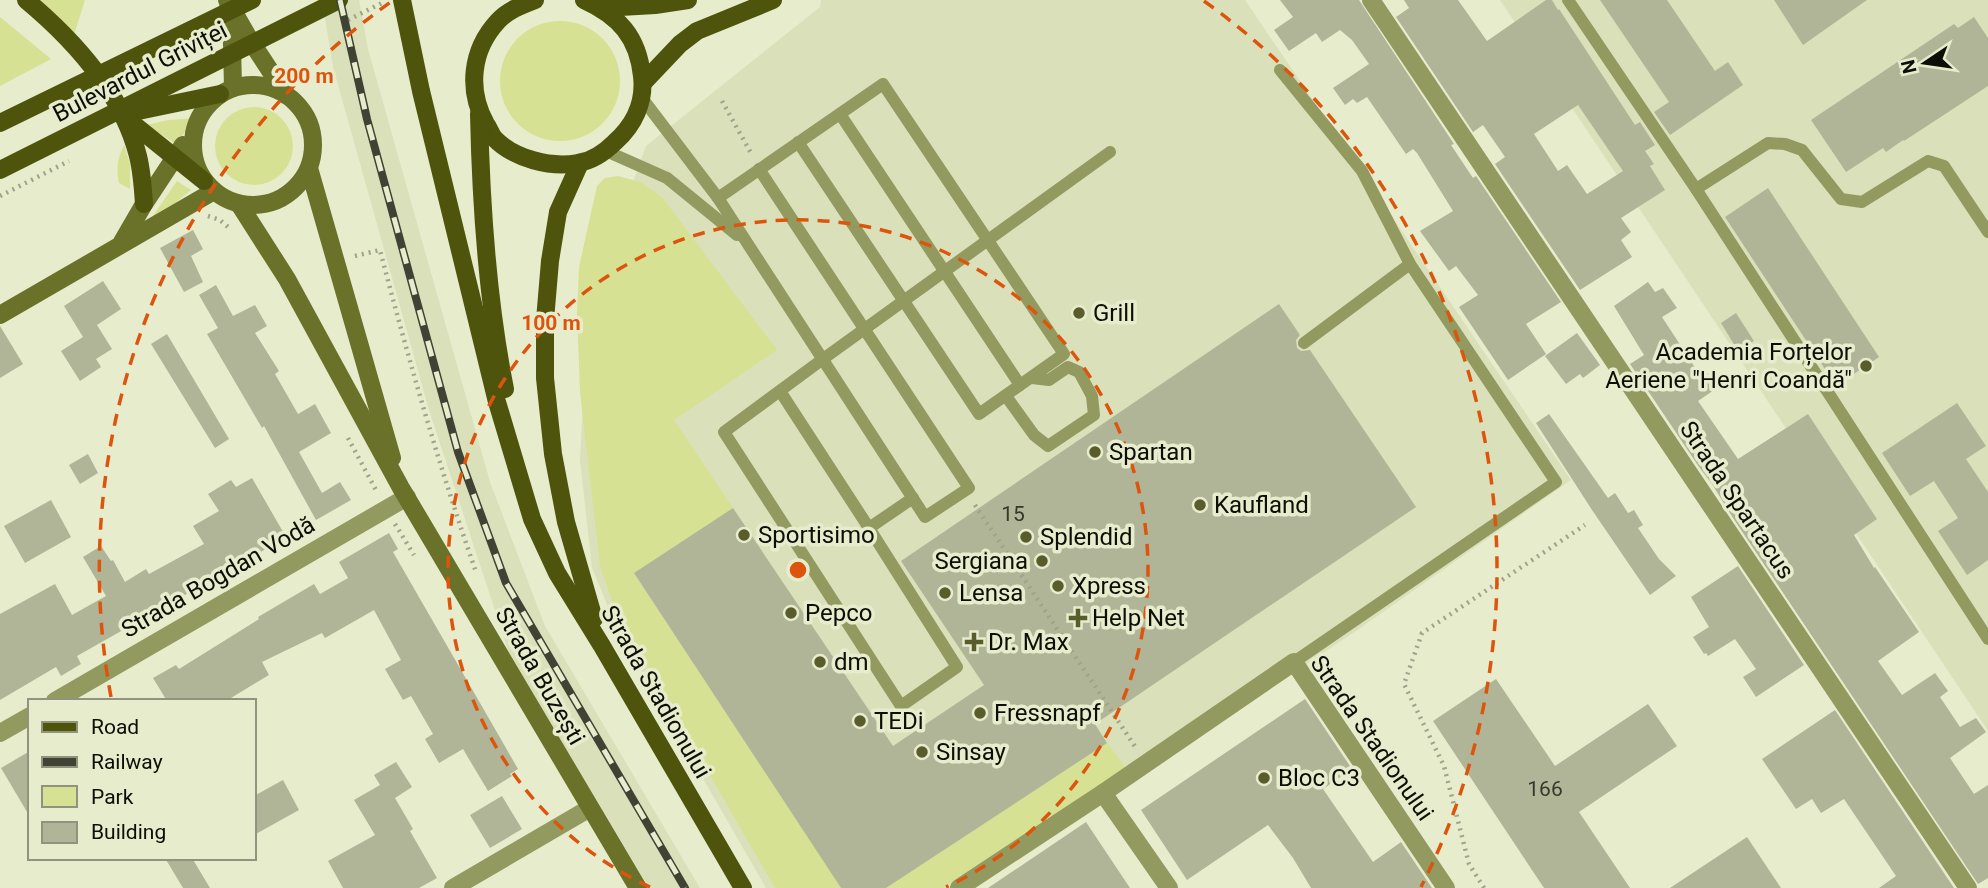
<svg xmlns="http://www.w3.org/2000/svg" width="1988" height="888" viewBox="0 0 1988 888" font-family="Roboto,sans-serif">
<rect width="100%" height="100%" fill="#e7eccd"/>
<!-- built -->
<g fill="#dae0ba">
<path d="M322 0H359L368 49 490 482 545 626 700 888H649L509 653 429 410 333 67Z"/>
<path d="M821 0H1245L1571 480 1356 631 974 888H766L618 631 592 568 580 460 586 344 622 212 646 146 820 7Z"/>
<path d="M1500 0H1988V731Z"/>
</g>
<!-- green -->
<g fill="#d7e193">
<path d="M34 0H85L74 35Z"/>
<path d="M0 17 51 59 0 86Z"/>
<circle cx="560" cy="81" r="60"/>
<circle cx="254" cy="146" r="39"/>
<path d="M196 118 176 144 147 125 168 120Z"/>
<path d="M124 145 130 164V189L119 183C116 169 117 159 124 145Z"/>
<path d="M618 176 640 182 662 197 777 350 674 420 733 508 634 573 841 888H775L616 612 600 566 580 392 577 313 579 267 597 186 605 178Z"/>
<path d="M177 181 191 190 144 229Z"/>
<path d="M1107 743 1126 768 942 888H886Z"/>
</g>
<!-- building -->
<g fill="#b1b598" fill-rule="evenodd">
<path d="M1280 0H1359L1454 144 1451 145 1473 178 1476 176 1561 302 1526 324 1546 354 1508 380 1459 307 1478 295 1456 266 1449 271 1420 231 1453 211 1417 153 1413 149 1406 154 1367 97 1357 103 1353 99 1345 105 1333 88 1369 64 1352 40 1340 30 1322 42 1316 33 1289 51 1274 30 1293 17Z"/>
<path d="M1404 0H1458L1487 41 1546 0H1552L1558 10 1559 9 1635 125 1640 122 1655 145 1645 151 1654 164 1650 166 1665 190 1621 218 1631 232 1621 240 1632 257 1580 290 1495 164 1505 157 1483 125 1473 132 1396 17 1409 8ZM1578 105 1623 171 1587 194 1567 165 1558 171 1534 134Z"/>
<path d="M1600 0H1667L1715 71 1728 62 1743 85 1670 135 1654 112 1669 102Z"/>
<path d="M1774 0H1867L1803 45Z"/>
<path d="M1974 17 1988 38V86L1904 141 1903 140 1886 152 1883 148 1846 172 1811 120 1954 24 1958 28Z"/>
<path d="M1768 188 1879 357 1836 386 1725 217Z"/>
<path d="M193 230 203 249 191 256 203 282 184 292 160 248Z"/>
<path d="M103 281 121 309 97 325 112 349 96 359 101 367 80 381 61 351 83 337 64 306Z"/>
<path d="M1648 282 1655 292 1663 288 1677 308 1662 317 1698 372 1704 368 1717 388 1698 401 1738 459 1808 414 1877 519 1854 535 1874 568 1875 567 1919 632 1878 661 1902 695 1935 673 1948 691 1940 697 1960 727 1976 718 1986 732 1950 758 1974 794 1988 785V878L1978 884 1733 518 1712 484 1699 467 1630 364 1644 355 1614 306Z"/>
<path d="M216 285 233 316 255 305 267 326 255 333 279 371 275 374 298 414 315 404 331 433 299 452 322 493 340 482 351 500 316 520 264 426 262 428 207 334 218 328 199 295Z"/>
<path d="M1279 304 1300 335 1296 340 1297 348 1301 351 1310 350 1416 507 1095 724 1107 743 886 888H841L634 573 733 508 893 746 984 685 901 561Z"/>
<path d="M1736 313 1754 341 1738 351 1721 323Z"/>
<path d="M0 326 23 364 0 378Z"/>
<path d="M1577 333 1600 365 1583 378 1580 374 1566 384 1545 356Z"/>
<path d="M167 334 229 439 215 448 151 344Z"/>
<path d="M1957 403 1986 446 1966 459 1988 492V560L1967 575 1938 531 1958 518 1934 481 1910 496 1882 453Z"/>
<path d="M1549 414 1608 498 1615 493 1628 513 1634 510 1643 525 1638 528 1659 559 1676 576 1650 595 1592 510 1536 423Z"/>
<path d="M88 454 98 473 80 484 69 465Z"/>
<path d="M252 478 286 537 254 556 256 559 228 576 226 574 223 576 222 574 77 656 81 664 61 676 56 667 0 700V614L55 584 72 615 106 596 83 557 101 546 111 561 113 560 125 582 146 569 149 574 204 544 193 526 219 511 208 494 231 480 236 487Z"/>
<path d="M51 500 71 537 25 563 4 526Z"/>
<path d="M389 533 398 549 393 552 518 769 510 774 512 776 488 791 463 749 439 763 425 739 433 734 411 696 403 700 385 669 401 660 374 610 325 638 322 633 262 662 269 675 226 701H167L153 678 176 665 179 669 259 619 258 617 314 584 320 594 348 578 339 562Z"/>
<path d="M1738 566 1804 665 1756 697 1743 677 1756 669 1735 639 1708 656 1706 653 1704 654 1693 637 1709 627 1691 597Z"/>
<path d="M1496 679 1555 766 1648 704 1677 746 1579 812 1630 888H1544L1433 721Z"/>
<path d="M1305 699 1352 769 1323 789 1373 862 1401 842 1432 888H1311L1293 858 1268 825 1187 880 1141 810Z"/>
<path d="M1835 710 1954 888H1879L1896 876 1844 799 1821 813 1812 799 1796 809 1762 759Z"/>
<path d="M30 751V817L1 768Z"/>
<path d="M396 762 412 787 395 798 413 829 410 831 437 878 419 888H343L328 861 375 835 354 800 380 785 374 775Z"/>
<path d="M283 780 299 810 254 835V796Z"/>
<path d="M502 796 522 829 490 848 470 815Z"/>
<path d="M1086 822 1130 888H988Z"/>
<path d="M1747 837 1781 888H1670Z"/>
<path d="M165 858H192L210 888H183Z"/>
</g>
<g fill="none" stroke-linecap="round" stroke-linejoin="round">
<!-- path -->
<g stroke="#9fa38b" stroke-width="4.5" stroke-dasharray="2 5" stroke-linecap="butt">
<path d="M348 20 384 2"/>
<path d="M722 101 752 155"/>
<path d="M0 196 69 161"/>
<path d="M208 216 220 220 228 227"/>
<path d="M355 256 380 250C408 358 439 466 476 572"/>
<path d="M348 438 377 492"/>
<path d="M975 505 1136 748"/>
<path d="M395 524 414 555"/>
<path d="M1484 888 1469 864 1444 766 1404 684 1422 633 1585 525"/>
</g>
<!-- service -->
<g stroke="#929a60" stroke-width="12">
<path d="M1568 0 1696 189 1988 639"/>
<path d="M1280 70 1362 171 1410 264 1556 482 1294 662"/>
<path d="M642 98 718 198 925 517 969 488 759 169"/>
<path d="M840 114 1020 385"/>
<path d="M606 151 667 178 737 235"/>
<path d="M1696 189 1768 143 1785 144 1802 150 1841 199 1862 202 1928 161 1944 166 1988 232"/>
<path d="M718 198 883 84 1064 354 979 414 798 142"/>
<path d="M1304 343 1410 264"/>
<path d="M780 391 869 528"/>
<path d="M1006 396 1034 435 1048 446 1094 415 1092 396 1079 372 1068 367 1049 380 1032 378"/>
<path d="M913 498 869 528 957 667 901 706 724 432 823 359 1110 152"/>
</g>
<!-- minor -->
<g stroke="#929a60" stroke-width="18">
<path d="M1371 0 1968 888"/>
<path d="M55 701 407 497"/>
<path d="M0 733 30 716"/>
<path d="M1103 793 1169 888"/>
<path d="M453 888 590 808"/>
<path d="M959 888 1103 793 1294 662 1446 888"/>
</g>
<!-- secondary -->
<g stroke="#6a7129" stroke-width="18">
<path d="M227 0 250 40 286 95"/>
<path d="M228 8 232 44 233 88"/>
<circle cx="253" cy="145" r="60"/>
<path d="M309 168 392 458"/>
<path d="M239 204 287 279 401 488 638 888"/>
<path d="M122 242 144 204 183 145"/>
<path d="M0 315 214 191"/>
</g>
<!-- primary -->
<g stroke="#4e540c" stroke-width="18">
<path d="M26 0C74 40 122 93 138 156 142 172 143 188 144 204"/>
<path d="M402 0 421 91 497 402 532 519 557 573 602 646 743 888"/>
<path d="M535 0C522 5 508 10 498 21 471 50 467 90 486 124 489 128 491 134 494 138 514 159 551 168 578 163 592 161 606 151 615 142 634 125 645 102 642 76 638 37 619 16 584 0"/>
<path d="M603 8 655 5 688 0"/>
<path d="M643 83 680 44 697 31 773 0"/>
<path d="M124 114 220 94"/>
<path d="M479 114C481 206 487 299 505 389"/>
<path d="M127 119 204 181"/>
<path d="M0 123 252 0"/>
<path d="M580 163 558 212 550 261 545 320V378L553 454 566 522 594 619"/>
<path d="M0 170 339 0"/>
</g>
<defs>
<path id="rail" d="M340 0 367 119 458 452 506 583 685 888"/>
</defs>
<!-- rail casing -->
<use href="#rail" stroke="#404233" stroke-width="8"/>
<!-- rail -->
<use href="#rail" stroke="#e7eccd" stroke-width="5" stroke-dasharray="16" stroke-linecap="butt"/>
</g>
<!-- distance rings -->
<g fill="none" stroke="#dd550c" stroke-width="3.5" stroke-dasharray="12 9">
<path d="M650 887A350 350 0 1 1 946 887"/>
<path d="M111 697A699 699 0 0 1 392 1M1204 1A699 699 0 0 1 1421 887"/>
</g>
<!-- markers -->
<g fill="#585d2b" stroke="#e7eccd" stroke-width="2.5">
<circle cx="1079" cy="313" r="7"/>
<circle cx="1866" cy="366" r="7"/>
<circle cx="1095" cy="452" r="7"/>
<circle cx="1200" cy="505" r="7"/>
<circle cx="744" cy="535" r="7"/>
<circle cx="1026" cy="537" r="7"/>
<circle cx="1042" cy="561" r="7"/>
<circle cx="1058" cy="586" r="7"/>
<circle cx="945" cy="593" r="7"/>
<circle cx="791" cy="613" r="7"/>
<path d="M1074.5 607.5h7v7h7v7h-7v7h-7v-7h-7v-7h7z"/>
<path d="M970.5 631.5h7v7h7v7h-7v7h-7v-7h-7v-7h7z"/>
<circle cx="820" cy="662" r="7"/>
<circle cx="980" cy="713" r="7"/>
<circle cx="860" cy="721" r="7"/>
<circle cx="922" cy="752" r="7"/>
<circle cx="1264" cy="778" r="7"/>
</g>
<g text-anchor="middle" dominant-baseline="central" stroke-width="7" stroke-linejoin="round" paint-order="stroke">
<!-- number labels -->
<g font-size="21" fill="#36382a">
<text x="1013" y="514">15</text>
<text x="1545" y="789">166</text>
</g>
<!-- street labels -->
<g font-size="24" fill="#0d0e05" stroke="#e7eccd">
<text transform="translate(140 72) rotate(-27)">Bulevardul Griviței</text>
<text transform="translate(1737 500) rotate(56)">Strada Spartacus</text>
<text transform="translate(218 577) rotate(-30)">Strada Bogdan Vodă</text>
<text transform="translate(540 676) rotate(60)">Strada Buzești</text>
<text transform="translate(656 692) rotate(60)">Strada Stadionului</text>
<text transform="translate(1372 738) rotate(55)">Strada Stadionului</text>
</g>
<!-- poi labels -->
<g font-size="24" fill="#0d0e05" stroke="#e7eccd" text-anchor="start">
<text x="1093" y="313">Grill</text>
<text x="1852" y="352" text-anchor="end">Academia Forțelor<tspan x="1852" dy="28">Aeriene "Henri Coandă"</tspan></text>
<text x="1109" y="452">Spartan</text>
<text x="1214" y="505">Kaufland</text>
<text x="758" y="535">Sportisimo</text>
<text x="1040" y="537">Splendid</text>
<text x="1028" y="561" text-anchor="end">Sergiana</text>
<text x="1072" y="586">Xpress</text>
<text x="959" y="593">Lensa</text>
<text x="805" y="613">Pepco</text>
<text x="1092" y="618">Help Net</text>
<text x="988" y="642">Dr. Max</text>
<text x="834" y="662">dm</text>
<text x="994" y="713">Fressnapf</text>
<text x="874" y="721">TEDi</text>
<text x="936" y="752">Sinsay</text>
<text x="1278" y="778">Bloc C3</text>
</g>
</g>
<circle cx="798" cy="570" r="10" fill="#dd550c" stroke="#e7eccd" stroke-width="3.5"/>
<g font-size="21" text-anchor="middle" font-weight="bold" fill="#dd550c" stroke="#e7eccd" stroke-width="7" stroke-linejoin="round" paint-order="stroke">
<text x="304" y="83">200 m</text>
<text x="551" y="330">100 m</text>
</g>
<!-- legend -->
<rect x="28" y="699" width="228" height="161" fill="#e7eccd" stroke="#90937d" stroke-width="2"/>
<rect x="42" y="722" width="35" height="10" fill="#4e540c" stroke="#90937d" stroke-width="2"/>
<text x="91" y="734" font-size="21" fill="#0d0e05">Road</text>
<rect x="42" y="757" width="35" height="10" fill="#404233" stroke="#90937d" stroke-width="2"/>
<text x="91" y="769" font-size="21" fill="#0d0e05">Railway</text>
<rect x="42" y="786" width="35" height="21" fill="#d7e193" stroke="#90937d" stroke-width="2"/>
<text x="91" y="804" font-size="21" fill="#0d0e05">Park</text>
<rect x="42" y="822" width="35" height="21" fill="#b1b598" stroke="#90937d" stroke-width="2"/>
<text x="91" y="839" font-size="21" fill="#0d0e05">Building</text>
<!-- north arrow -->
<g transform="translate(1925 63) rotate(257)" stroke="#e7eccd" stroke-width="5" paint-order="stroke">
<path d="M0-5L12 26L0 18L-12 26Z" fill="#0d0e05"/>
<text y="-10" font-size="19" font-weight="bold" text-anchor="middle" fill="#0d0e05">N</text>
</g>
</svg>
